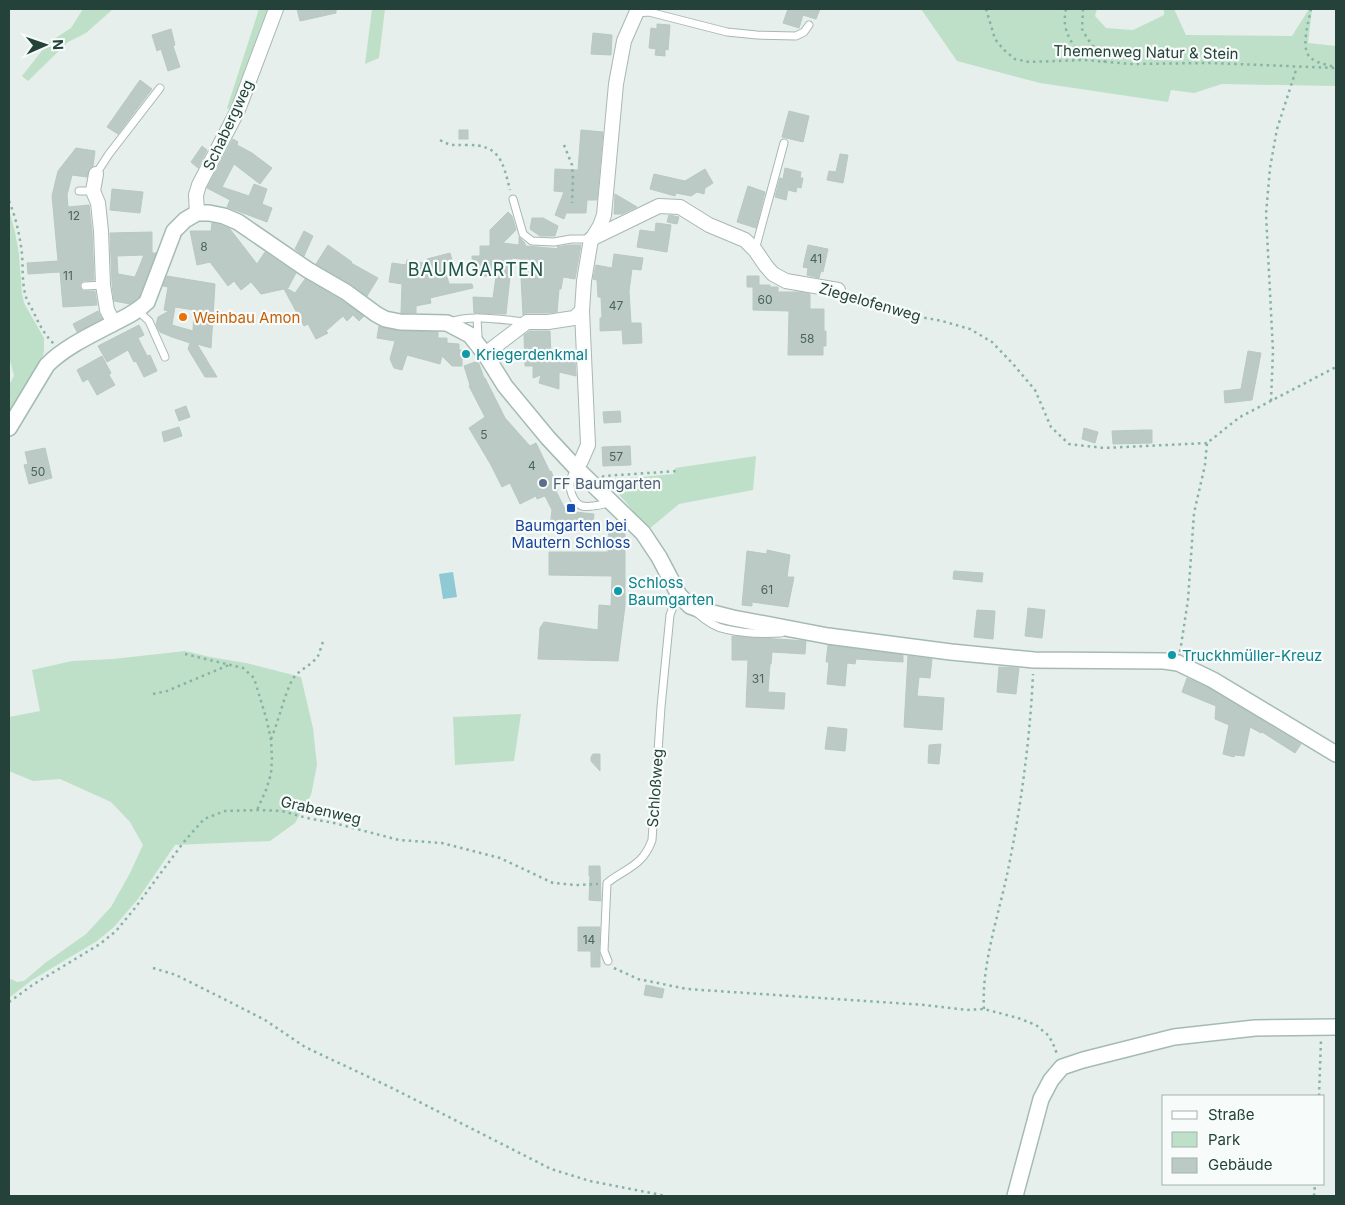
<svg xmlns="http://www.w3.org/2000/svg" width="1345" height="1205" viewBox="0 0 1345 1205" font-family="Inter,sans-serif">
<rect width="100%" height="100%" fill="#e6efeb"/>
<!-- green -->
<g fill="#bfe0c8">
<path d="M83 9H113L86 33 68 42 28 81 22 76 48 43 71 28Z"/>
<path d="M259 9H271L234 111 227 108Z"/>
<path d="M372 9H385L379 58 365 64Z"/>
<path d="M921 9H1097L1095 16 1106 28 1133 30 1164 15V9H1174L1186 35 1292 36 1309 9H1312L1308 43 1336 46V86L1222 84 1194 93 1171 90 1168 102 1040 83 957 61Z"/>
<path d="M9 209 15 232 19 254 22 293 24 303 44 338V351L42 360 9 415V385L14 376 9 356Z"/>
<path d="M756 456 753 490 679 504 648 530 625 501 605 480 674 474 675 468Z"/>
<path d="M185 651 210 657 246 663 301 677 313 728 317 765 311 795 295 823 270 841 175 845 138 899 114 927 97 941 32 980 9 998V981L11 979 17 982 24 981 45 963 86 934 111 907 130 873 143 845 130 822 111 802 60 779 33 781 9 771V717L40 711 32 670 72 661 113 659Z"/>
<path d="M521 714 514 761 455 765 453 717Z"/>
</g>
<!-- water -->
<path fill="#8ec9d4" d="M453 572 457 597 443 599 439 574Z"/>
<!-- building -->
<g fill="#bbcac4" stroke="#b8c9c2" fill-rule="evenodd">
<path d="M297 9H336V13L300 21Z"/>
<path d="M788 9H820L816 19 803 15 799 28 783 23Z"/>
<path d="M657 24 670 25 668 50 665 49V56L655 55 656 49 649 48 651 28 657 29Z"/>
<path d="M171 29 175 45 173 46 180 67 168 71 161 49 157 51 152 35Z"/>
<path d="M593 33 612 35 611 55 591 54Z"/>
<path d="M140 80 152 89 118 134 107 127Z"/>
<path d="M789 111 809 116 803 142 782 137Z"/>
<rect x="459" y="130" width="9" height="9"/>
<path d="M581 130 603 132 597 200H587L586 213H566L564 219 555 215 564 192 554 191 555 169 578 170Z"/>
<path d="M233 139 238 142 237 145 252 153 272 168 260 184 234 164 222 187 249 196 254 184 267 189 262 204 272 208 267 222 227 207 230 200 207 188Z"/>
<path d="M202 146 207 150 198 168 191 162Z"/>
<path d="M76 148 95 151 93 166 89 169 87 177 72 175 67 195 68 207 89 205 92 232 94 280 83 281 80 284V287L83 291H95L97 305 63 307 60 272 28 274 27 263 58 261 52 196 58 171Z"/>
<path d="M840 154 848 155 843 183 827 180 829 171 836 172Z"/>
<path d="M785 168 801 172 800 178H803L801 188 797 187 796 192 788 190 786 200 775 197 780 178 783 179Z"/>
<path d="M705 169 713 183 705 188 704 194 697 192 691 196 676 193 675 196 650 189 654 174 685 181Z"/>
<path d="M748 186 765 192 756 228 737 222Z"/>
<path d="M112 189 143 192 140 213 110 210Z"/>
<path d="M615 194 637 207 622 214H614Z"/>
<path d="M508 212 512 216 516 230 503 243 519 245V237L524 242 527 248V246L560 249 557 247 569 245H581L575 279 563 277 561 289H559L557 312 547 313H527L523 315 520 259 512 258 506 314 474 313 473 297 493 298 496 276H473L472 256H480V246H490V230Z"/>
<path d="M669 215 679 217 677 224 667 222Z"/>
<path d="M532 218H543L558 226 555 236H540L530 229Z"/>
<path d="M212 223 221 225 230 229 257 264 265 252 296 273 288 288H286L295 293 305 279 341 300 364 316 359 321 353 315 347 321 343 316 326 331 328 333 316 339 308 324 304 326 284 289 261 294 251 282 241 290 234 281 228 286 210 262 197 265 190 231H211Z"/>
<path d="M656 223 671 225 667 252 637 247 640 230 655 232Z"/>
<path d="M304 231 313 236 304 256 295 249Z"/>
<path d="M152 232V253H156L139 297 130 304 114 301 112 284 110 233ZM144 255 135 277 118 274 117 256Z"/>
<path d="M328 245 352 262 351 263 378 278 367 296 351 284 316 264Z"/>
<path d="M808 245 828 249 823 272 821 271 819 278 807 275 808 268 803 267Z"/>
<path d="M450 253 453 264 444 266 449 284H472L473 288 430 298 431 303 416 306V313H401L402 284 389 282 392 263 406 265 407 260 428 264 427 259Z"/>
<path d="M614 254 643 258 641 270 632 269 629 291 631 323H641L642 343 623 344 622 330 600 331V318H602L601 297H598L597 280 593 279 596 265 612 268Z"/>
<path d="M167 276 215 284 211 348 197 344 217 377H205L188 349 190 343 172 337 160 332 156 325 158 317 169 311 164 310 168 287 163 286ZM175 307 194 310 193 331 172 325Z"/>
<path d="M747 276H759V285H770V287H778V292H800L810 294V309H824V331H826V346H823V355H788L789 311 753 310V287H747Z"/>
<path d="M98 311 102 319 77 332 73 324Z"/>
<path d="M139 325 144 335 138 338 147 356 150 355 157 371 144 377 136 361 134 362 128 350 107 362 98 346Z"/>
<path d="M379 326 400 331 438 332V338H447V343L459 344V350H462V366H452L442 356 440 364 407 355 402 370 394 368 390 359 395 341 377 338Z"/>
<path d="M530 331H550L551 355 575 361 576 376 559 372V389L539 383 541 375 533 378V366H525L524 335Z"/>
<path d="M1248 351 1261 353 1252 400 1225 403 1224 391 1241 389Z"/>
<path d="M102 356 111 373 109 375 115 385 97 395 88 379 83 382 77 370Z"/>
<path d="M478 361 484 378H485L505 418 530 446 536 443 550 472 551 471 556 483H555L558 490 556 491 566 511 594 514 593 524 583 523 582 531 550 528 552 510 545 496 537 499 536 496 520 504 510 483 502 487 491 465 469 428 485 417 469 386 470 385 464 366Z"/>
<path d="M186 406 190 417 179 421 175 410Z"/>
<path d="M620 411 621 422 604 423 603 412Z"/>
<path d="M179 427 182 436 164 442 162 432Z"/>
<path d="M1084 428 1098 432 1095 443 1082 439Z"/>
<path d="M1144 430H1152V443L1113 444 1112 431Z"/>
<path d="M630 446 631 465 603 466 602 447Z"/>
<path d="M45 448 52 478 29 484 24 465 28 464 25 452Z"/>
<path d="M609 531H625V606L618 661 538 659 540 628 544 622 598 630 599 605 611 606 612 576 549 575V552H608Z"/>
<path d="M767 550 790 555 787 577H794L788 607 752 602V606L742 605 747 551 767 554Z"/>
<path d="M954 571 983 573 982 582 953 579Z"/>
<path d="M1028 608 1045 610 1042 638 1025 636Z"/>
<path d="M977 610 995 611 993 639 974 637Z"/>
<path d="M732 636 806 641 805 654 772 652 771 664H770L768 692 785 693 784 709 746 707 748 660H732Z"/>
<path d="M828 645 903 655V662L856 659 855 664 847 663 845 686 827 684 829 662H826Z"/>
<path d="M908 656 932 659 930 678 919 677 917 696 944 698 942 730 904 727Z"/>
<path d="M999 667 1019 668 1016 694 997 692Z"/>
<path d="M1187 678 1209 688 1301 744 1295 753 1262 732 1261 733 1250 727 1244 756 1235 755 1234 757 1223 754 1229 725 1215 719 1216 706 1182 692Z"/>
<path d="M828 727 847 729 845 751 825 749Z"/>
<path d="M941 744 939 764 928 763 929 745Z"/>
<path d="M593 754H600V771L591 761V757Z"/>
<path d="M589 866H600L601 901 589 900 590 876H589Z"/>
<path d="M578 927H600L599 951 600 956V967H591V951H578Z"/>
<path d="M646 985 664 989 662 998 644 995Z"/>
</g>
<g fill="none" stroke-linecap="round" stroke-linejoin="round">
<defs>
<g id="lane">
<path d="M637 13 649 12 727 32 757 35 796 36 804 32 809 25"/>
<path d="M96 174 109 154 160 88"/>
<path d="M79 191H93"/>
<path d="M513 199 523 234 532 241 554 242 571 239H591"/>
<path d="M755 250 784 143"/>
<path d="M85 286 103 285"/>
<path d="M138 311 149 321 165 357"/>
<path d="M477 318 478 336 477 340"/>
<path d="M450 322C471 314 504 320 526 322"/>
<path d="M576 468C574 472 571 476 571 479 568 488 573 503 582 506 591 508 602 504 610 503"/>
<path d="M697 613C705 620 714 627 725 629 742 633 764 634 781 633"/>
<path d="M608 961 604 951 607 883C626 868 643 866 652 840L661 707 670 615 674 604 679 596"/>
</g>
<g id="street">
<path d="M96 174 93 191 98 203 101 231 103 285 107 310 114 323"/>
<path d="M197 213 196 195 199 185 238 110 276 9"/>
<path d="M592 239 600 226 604 215 616 84 624 41 638 9"/>
<path d="M485 354 527 322H548L574 318 582 311"/>
<path d="M576 468 581 461 588 445 582 311 584 281 591 239 659 206 680 207 709 225 745 240 755 250 766 266 773 274 786 281 838 290"/>
</g>
<g id="secondary">
<path d="M9 428 47 365C65 347 91 335 114 323 126 317 137 312 147 302L174 231 185 220 197 213H209L224 216 238 222 308 270 346 292 376 314 385 319 400 322 447 323 470 335 485 354 505 386 548 438 576 468 643 533 659 557 679 595 690 606 701 610 733 618 828 636 951 652 1034 660 1164 661 1178 663 1213 680 1336 754"/>
<path d="M1015 1196 1041 1099 1051 1080 1062 1067 1083 1060 1174 1037 1255 1028 1336 1027"/>
</g>
</defs>
<!-- lane casing -->
<use href="#lane" stroke="#a8b8b2" stroke-width="9"/>
<!-- street casing -->
<use href="#street" stroke="#a8b8b2" stroke-width="16"/>
<!-- secondary casing -->
<use href="#secondary" stroke="#a4bbb3" stroke-width="18"/>
<!-- path -->
<g stroke="#86b3a5" stroke-width="2.5" stroke-dasharray="2.5 4" stroke-linecap="butt">
<path d="M986 9 995 39 1004 50 1015 59 1029 62 1084 60 1131 64 1210 63 1336 68"/>
<path d="M1066 9C1061 31 1072 43 1084 60"/>
<path d="M1083 9 1082 29 1087 38 1105 62"/>
<path d="M1311 9C1309 21 1299 51 1312 59 1318 63 1327 65 1335 67"/>
<path d="M440 140C450 146 455 145 466 145 500 144 503 162 510 190"/>
<path d="M564 145 572 165 573 178 572 203"/>
<path d="M9 201C16 218 20 236 22 254 23 267 22 281 25 293 26 300 30 305 33 311 39 324 44 334 54 344"/>
<path d="M850 295 875 306 899 313 942 321 970 329 992 342 1013 364 1035 390 1051 427 1069 444 1104 448 1207 443"/>
<path d="M1271 401 1273 351 1266 214 1270 168 1277 129 1297 67"/>
<path d="M602 477 604 476 678 471"/>
<path d="M1180 652 1188 600 1194 513 1205 465 1207 443 1240 417 1336 367"/>
<path d="M185 654 243 668 254 678 267 721 271 740 272 758 271 774 266 790 257 810"/>
<path d="M153 694 167 691 229 665"/>
<path d="M271 739C279 720 283 699 292 680 298 670 311 666 318 656 320 652 321 646 323 642"/>
<path d="M153 968 176 975 224 999 265 1020 305 1047 392 1088 551 1169 590 1181 666 1196"/>
<path d="M614 968 638 979 687 989 925 1005 967 1010 984 1009 1018 1018 1036 1025 1049 1036 1055 1048 1057 1055"/>
<path d="M9 1002 34 984 100 944 116 931 135 908 183 843 204 819 225 811 257 810 282 811 307 818 334 823 399 840 442 843 500 858 553 883 577 885 598 884"/>
<path d="M984 1009C981 966 999 914 1008 870 1021 806 1030 740 1033 674"/>
<path d="M1319 1096 1321 1040"/>
<path d="M1314 1196 1315 1184"/>
</g>
<!-- lane -->
<use href="#lane" stroke="#fff" stroke-width="7"/>
<!-- street -->
<use href="#street" stroke="#fff" stroke-width="14"/>
<!-- secondary -->
<use href="#secondary" stroke="#fff" stroke-width="15"/>
</g>
<!-- markers -->
<circle fill="#e8710a" stroke="#f7fbf9" stroke-width="2" cx="183" cy="317" r="5"/>
<g fill="#0f9aa8" stroke="#f7fbf9" stroke-width="2">
<circle cx="466" cy="354" r="5"/>
<circle cx="618" cy="591" r="5"/>
<circle cx="1172" cy="655" r="5"/>
</g>
<circle fill="#5c6f8a" stroke="#f7fbf9" stroke-width="2" cx="543" cy="483" r="5"/>
<rect fill="#1a4fb4" stroke="#f7fbf9" stroke-width="2" x="566" y="503" width="10" height="10" rx="2.5"/>
<g text-anchor="middle" dominant-baseline="central" stroke-width="4.5" stroke-linejoin="round" paint-order="stroke">
<!-- number labels -->
<g font-size="12" fill="#4a645c">
<text x="74" y="215">12</text>
<text x="204" y="246">8</text>
<text x="816" y="258">41</text>
<text x="68" y="275">11</text>
<text x="765" y="299">60</text>
<text x="616" y="305">47</text>
<text x="807" y="338">58</text>
<text x="484" y="434">5</text>
<text x="616" y="456">57</text>
<text x="532" y="465">4</text>
<text x="38" y="471">50</text>
<text x="767" y="589">61</text>
<text x="758" y="678">31</text>
<text x="589" y="939">14</text>
</g>
<!-- street labels -->
<g font-size="15" fill="#24423a" stroke="#f7fbf9">
<text transform="translate(1146 52) rotate(1)">Themenweg Natur &amp; Stein</text>
<text transform="translate(228 125) rotate(-65)">Schabergweg</text>
<text transform="translate(870 302) rotate(16)">Ziegelofenweg</text>
<text transform="translate(655 788) rotate(-86)">Schloßweg</text>
<text transform="translate(321 810) rotate(13)">Grabenweg</text>
</g>
<!-- food labels -->
<g font-size="15" fill="#c56008" stroke="#f7fbf9" text-anchor="start">
<text x="193" y="317">Weinbau Amon</text>
</g>
<!-- culture labels -->
<g font-size="15" fill="#0d838f" stroke="#f7fbf9" text-anchor="start">
<text x="476" y="354">Kriegerdenkmal</text>
<text x="628" y="582">Schloss<tspan x="628" dy="17">Baumgarten</tspan></text>
<text x="1182" y="655">Truckhmüller-Kreuz</text>
</g>
<!-- service labels -->
<g font-size="15" fill="#4e5e75" stroke="#f7fbf9" text-anchor="start">
<text x="553" y="483">FF Baumgarten</text>
</g>
<!-- transit labels -->
<g font-size="15" fill="#164399" stroke="#f7fbf9">
<text x="571" y="525">Baumgarten bei<tspan x="571" dy="17">Mautern Schloss</tspan></text>
</g>
<!-- quarter labels -->
<g font-size="18" letter-spacing="1" fill="#1f5548" stroke="#f7fbf9">
<text x="476" y="269">BAUMGARTEN</text>
</g>
</g>
<!-- border -->
<rect width="1345" height="1205" fill="none" stroke="#24423a" stroke-width="20"/>
<!-- legend -->
<rect x="1162" y="1095" width="162" height="90" fill="#f7fbf9" stroke="#a3b1ad"/>
<rect x="1172" y="1111" width="25" height="8" fill="#ffffff" stroke="#a3b1ad"/>
<text x="1208" y="1120" font-size="15" fill="#24423a">Straße</text>
<rect x="1172" y="1132" width="25" height="15" fill="#bfe0c8" stroke="#a3b1ad"/>
<text x="1208" y="1145" font-size="15" fill="#24423a">Park</text>
<rect x="1172" y="1158" width="25" height="15" fill="#bbcac4" stroke="#a3b1ad"/>
<text x="1208" y="1170" font-size="15" fill="#24423a">Gebäude</text>
<!-- north arrow -->
<g transform="translate(45 45) rotate(88)" stroke="#f7fbf9" stroke-width="4" paint-order="stroke">
<path d="M0-4L9 19L0 12L-9 19Z" fill="#24423a"/>
<text y="-8" font-size="14" font-weight="bold" text-anchor="middle" fill="#24423a">N</text>
</g>
</svg>
